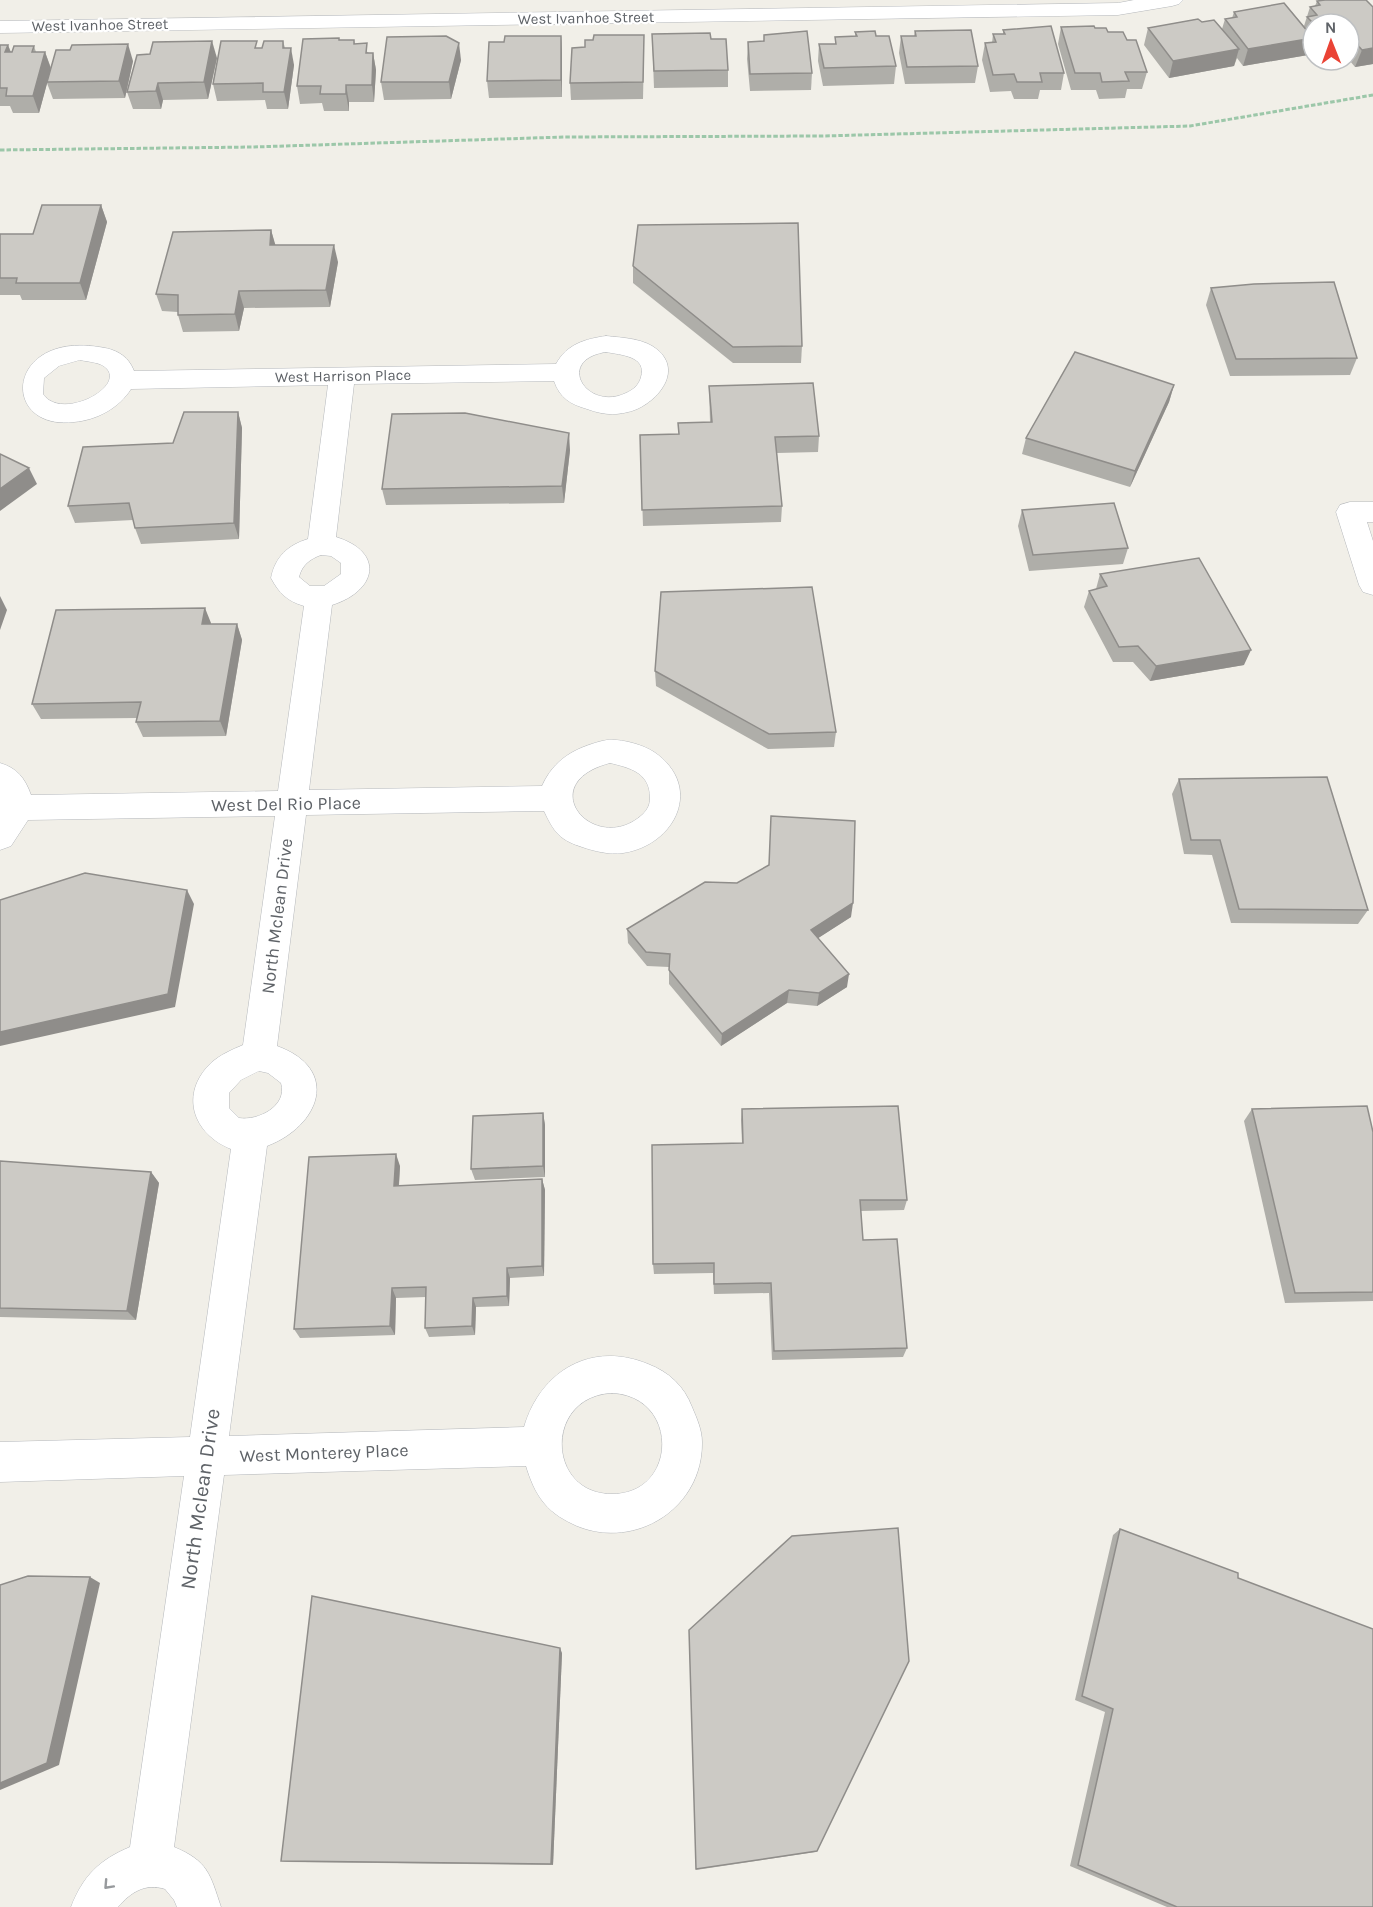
<svg xmlns="http://www.w3.org/2000/svg" width="1373" height="1907" viewBox="0 0 1373 1907" font-family="Karla,sans-serif">
<rect width="100%" height="100%" fill="#f1efe8"/>
<g fill="none" stroke-linecap="round" stroke-linejoin="round">
<defs>
<g id="minor">
<path d="M1134 0H1183L1179 4 1172 6 1118 15 0 33V21L1118 3Z"/>
<path d="M606 336C623 338 645 338 659 351 684 375 652 407 628 412 613 416 601 414 587 409 570 404 560 398 554 381L354 384 336 537C385 552 377 591 332 605L309 790 542 786C554 759 575 748 602 741 616 737 642 744 654 752 704 786 676 845 623 853 609 855 594 851 582 847 573 844 565 841 558 834 552 828 548 819 544 811L306 815 277 1046C341 1069 320 1126 267 1146L229 1436 524 1427C541 1370 592 1341 648 1364 669 1372 684 1386 692 1407 697 1419 702 1430 702 1442 703 1508 636 1550 577 1526 564 1520 553 1514 544 1503 535 1492 530 1479 526 1466L224 1475 174 1847C208 1861 210 1874 221 1907H177L174 1900 165 1889C145 1883 131 1892 118 1907H71C83 1876 99 1860 130 1847L184 1476 0 1482V1442L190 1437 231 1149C193 1134 179 1094 211 1063 220 1055 231 1050 243 1045L275 816 28 820 11 846 0 850V763C17 768 25 778 31 795L278 791 304 606C287 601 279 593 271 578 275 557 288 545 308 539L328 385 131 389C119 408 97 420 74 422 0 431 5 332 99 347 115 349 128 355 134 371L556 364C567 344 585 339 606 336ZM606 352C621 355 647 356 641 377 639 385 633 390 626 393 587 412 554 360 606 352ZM80 360C89 362 101 362 107 369 124 388 61 421 43 394L44 378 59 366ZM321 555 331 556 341 563V574L324 586H310L299 577C302 565 310 559 321 555ZM610 763C631 768 650 773 650 798 650 804 648 809 643 814 596 858 530 784 610 763ZM259 1071 268 1073 281 1083C288 1106 258 1121 239 1118L229 1108V1093L241 1080ZM612 1393C680 1396 678 1494 612 1494 546 1494 544 1396 612 1393Z"/>
<path d="M1350 502H1373V522H1367L1373 541V595L1363 592 1359 585 1336 512 1340 505Z"/>
</g>
</defs>
<!-- minor casing -->
<use href="#minor" stroke="#b5b8bc" stroke-width="1"/>
<!-- path -->
<path stroke="#9cc7a9" stroke-width="3" stroke-dasharray="4.5 2" stroke-linecap="butt" d="M0 150 253 147 564 137 823 136 1190 126 1373 95"/>
<!-- minor -->
<use href="#minor" fill="#fff" fill-rule="evenodd"/>
</g>
<!-- wall -->
<g fill="#afaea9">
<path d="M1325 0H1366L1373 7V64L1355 67 1350 61 1328 64 1325 60H1349V24H1313V46L1311 44 1308 55 1243 66 1237 58 1234 66 1169 78 1144 45 1148 28 1198 19 1202 22 1214 20 1222 29 1225 19 1232 18 1234 12 1284 3 1304 26 1310 7 1315 6 1317 1Z"/>
<path d="M1061 27 1108 32 1127 40 1147 72 1142 89H1127L1125 98 1099 99 1096 90H1071L1058 44Z"/>
<path d="M1003 30 1064 73 1061 90H1040L1038 99H1014L1011 91 990 92 982 60 985 43H992L993 34H1003Z"/>
<path d="M915 31 978 66 975 83 905 84 899 53 901 36H914Z"/>
<path d="M855 32 876 36 896 66 894 84 823 86 818 61 819 44H835V37L855 36Z"/>
<path d="M652 34 711 39 728 70V87L654 88Z"/>
<path d="M561 36 562 53V97L489 98 487 81 504 42Z"/>
<path d="M340 40H354L355 44 369 53H373L376 70 374 102H349V111H324L322 103 300 104 297 86Z"/>
<path d="M283 41 285 48 294 65 288 109H267L265 100 217 101 213 84 259 48H262Z"/>
<path d="M748 42 812 73 811 90 750 91 747 59Z"/>
<path d="M0 45H8L11 52 34 46 36 52H45L51 68 133 61 125 98 53 99 47 83 39 113H13L10 106H0Z"/>
<path d="M644 52 643 99 571 100 570 83Z"/>
<path d="M217 58 208 99 163 100 161 109H133L127 92Z"/>
<path d="M461 60 451 99 384 100 381 82Z"/>
<path d="M101 205 107 222 86 300H22L20 295H0V297V234H33Z"/>
<path d="M271 230 275 245 338 262 330 307 244 308 239 331 183 332 178 315V312L162 311 156 294Z"/>
<path d="M633 266 802 346 801 363H733L633 283Z"/>
<path d="M1211 288 1357 358 1350 375 1230 376 1206 305Z"/>
<path d="M1174 385 1169 402 1130 487 1022 454 1026 438Z"/>
<path d="M709 386 819 436 818 452 777 453 782 506 781 522 643 526 640 435 679 434 710 422Z"/>
<path d="M238 412 242 428 239 539 141 544 135 528 133 520 75 523 68 506 173 443Z"/>
<path d="M570 450 564 503 386 505 382 489Z"/>
<path d="M1022 510 1128 548 1123 564 1029 571 1018 526Z"/>
<path d="M1100 574 1244 665 1150 681 1133 662H1113L1084 607 1089 591 1096 589Z"/>
<path d="M211 623V624H237L242 640 226 736 143 737 136 722 137 718 41 719 32 704Z"/>
<path d="M655 671 836 732 834 747 768 749 656 686Z"/>
<path d="M1179 779 1368 910 1358 924 1231 923 1212 855 1184 854 1172 794Z"/>
<path d="M737 883 851 917 818 938 847 987 817 1006 787 1003 721 1046 669 984V967L647 966 628 943 627 929Z"/>
<path d="M742 1109 907 1200 904 1210 861 1211 863 1240 907 1348 903 1357 772 1360 769 1293 714 1294 713 1273 654 1274 653 1264 742 1143 741 1120Z"/>
<path d="M1252 1109 1373 1132V1301L1285 1303 1244 1121Z"/>
<path d="M543 1113 545 1125V1177L475 1180 471 1169Z"/>
<path d="M0 1161 151 1172 159 1183 136 1320 0 1317Z"/>
<path d="M400 1166 399 1186 542 1179 545 1190 544 1276 510 1278 509 1306 476 1307 475 1335 429 1337 425 1328 426 1297 396 1298 395 1335 300 1338 294 1329Z"/>
<path d="M1120 1529 1238 1578 1373 1907H1167L1070 1866 1105 1712 1075 1700 1113 1535Z"/>
<path d="M689 1630 817 1851 815 1852 696 1870Z"/>
<path d="M562 1653 553 1865 288 1862 281 1861Z"/>
</g>
<!-- shaded-wall -->
<g fill="#8f8d8a">
<path d="M561 36 562 53V97L561 80Z"/>
<path d="M1313 38 1308 55 1243 66 1248 49Z"/>
<path d="M212 41 217 58 208 99 204 82Z"/>
<path d="M459 43 461 60 451 99 449 82Z"/>
<path d="M1356 43 1350 61 1328 64 1329 60H1349V44Z"/>
<path d="M128 44 133 61 125 98 119 81Z"/>
<path d="M8 45 14 62 5 52Z"/>
<path d="M291 48 294 65 288 109 284 92Z"/>
<path d="M1373 48V64L1355 67 1362 50Z"/>
<path d="M1239 49 1234 66 1169 78 1173 61Z"/>
<path d="M45 52 51 69 39 113 33 96Z"/>
<path d="M373 53 376 70 374 102 372 85Z"/>
<path d="M158 83 163 100 161 109 156 91Z"/>
<path d="M346 85 349 102V111L346 94Z"/>
<path d="M101 205 107 222 86 300 80 283Z"/>
<path d="M271 230 276 247 270 245Z"/>
<path d="M334 245 338 262 330 307 326 290Z"/>
<path d="M239 291 244 308 239 331 235 314Z"/>
<path d="M1174 385 1169 402 1130 487 1135 471Z"/>
<path d="M238 412 242 428 239 539 234 523Z"/>
<path d="M569 433 570 450 564 503 562 486Z"/>
<path d="M29 468 37 484 0 511V489Z"/>
<path d="M0 596 7 610 0 630Z"/>
<path d="M205 608 211 623 208 640 202 624Z"/>
<path d="M237 624 242 640 226 736 220 721Z"/>
<path d="M1251 650 1244 665 1150 681 1156 666Z"/>
<path d="M187 890 194 904 175 1007 0 1046V1032Z"/>
<path d="M853 903 851 917 809 944 811 930Z"/>
<path d="M849 974 847 987 817 1006 819 993Z"/>
<path d="M789 990 787 1003 721 1046 722 1034Z"/>
<path d="M543 1113 545 1125V1177L543 1166Z"/>
<path d="M396 1154 400 1166 398 1197 394 1186Z"/>
<path d="M151 1172 159 1183 136 1320 127 1311Z"/>
<path d="M542 1179 545 1190 544 1276 542 1266Z"/>
<path d="M507 1268 510 1278 509 1306 507 1296Z"/>
<path d="M392 1288 396 1298 395 1335 390 1326Z"/>
<path d="M473 1298 476 1307 475 1335 472 1326Z"/>
<path d="M90 1577 100 1583 59 1765 0 1790V1783Z"/>
<path d="M560 1648 562 1653 553 1865 551 1864Z"/>
</g>
<!-- building -->
<g fill="#cccac5" stroke="#8f8d8a" stroke-width="1.5">
<path d="M1325 0H1366L1373 7V48L1362 50 1356 43 1349 44V24H1314L1307 17 1317 15 1310 7 1320 5 1317 1Z"/>
<path d="M1284 3 1313 38 1248 49 1225 19 1237 17 1234 12Z"/>
<path d="M1198 19 1202 22 1214 20 1239 49 1173 61 1148 28Z"/>
<path d="M1051 26 1064 73H1040L1042 82H1017L1014 74 993 75 985 43 996 42 993 34H1005L1003 30Z"/>
<path d="M1094 26 1095 28H1106L1108 32H1123L1127 40H1136L1147 72H1125L1129 81 1102 82 1100 73H1075L1061 27Z"/>
<path d="M971 30 978 66 907 67 901 36H916L915 31Z"/>
<path d="M807 31 812 73 750 74 748 42 764 41V35Z"/>
<path d="M875 31 876 36H889L896 66 824 68 819 44H836L835 37 857 36 855 32Z"/>
<path d="M710 33 711 39H726L728 70 654 71 652 34Z"/>
<path d="M594 35H644L643 82 570 83 572 48 585 47V40H593Z"/>
<path d="M446 36 459 43 449 82H381L387 37Z"/>
<path d="M505 36H561V80L487 81 489 42H504Z"/>
<path d="M339 38V40H354V44L367 43 366 53H373L372 85H346V94H320L321 86H297L303 39Z"/>
<path d="M212 41 204 82 158 83 156 91 127 92 137 55 150 54 153 42Z"/>
<path d="M221 41H257L255 48H262L264 41H283V48H291L284 92H263V83L213 84Z"/>
<path d="M128 44 119 81 47 82 56 50H70L72 45Z"/>
<path d="M0 45H8L5 52H12L14 46H34L32 52H45L33 96H6L7 88H0Z"/>
<path d="M42 205H101L80 283H16L17 278H0V234H33Z"/>
<path d="M798 223 802 346 733 347 633 266 638 225Z"/>
<path d="M271 230 270 245H334L326 290 239 291 235 314 178 315V295L156 294 173 232Z"/>
<path d="M1334 282 1357 358 1236 359 1211 288 1254 284Z"/>
<path d="M1075 352 1174 385 1135 471 1026 438Z"/>
<path d="M813 383 819 436 775 437 782 506 642 510 640 435 679 434 678 423 712 422 709 386Z"/>
<path d="M184 412H238L234 523 135 528 129 503 68 506 83 447 173 443Z"/>
<path d="M465 413 569 433 562 486 382 489 392 414Z"/>
<path d="M0 454 29 468 0 489Z"/>
<path d="M1114 503 1128 548 1033 555 1022 510Z"/>
<path d="M1199 558 1251 650 1156 666 1138 646 1119 647 1089 591 1107 586 1100 574Z"/>
<path d="M812 587 836 732 769 734 655 671 661 592Z"/>
<path d="M205 608 202 624H237L220 721 136 722 141 702 32 704 56 610Z"/>
<path d="M1327 777 1368 910 1239 909 1220 840H1191L1179 779Z"/>
<path d="M771 816 855 821 853 903 811 930 849 974 819 993 789 990 722 1034 669 970 670 954 646 952 627 929 705 882 737 883 769 865Z"/>
<path d="M85 873 187 890 168 994 0 1032V900Z"/>
<path d="M898 1106 907 1200H860L863 1240 897 1239 907 1348 774 1351 771 1283 714 1284V1263L653 1264 652 1145 743 1143 742 1109Z"/>
<path d="M1367 1106 1373 1132V1292L1295 1293 1252 1109Z"/>
<path d="M543 1113V1166L471 1169 473 1116Z"/>
<path d="M396 1154 394 1186 542 1179V1266L507 1268V1296L473 1298 472 1326 425 1328 426 1287 392 1288 390 1326 294 1329 309 1157Z"/>
<path d="M0 1161 151 1172 127 1311 0 1308Z"/>
<path d="M898 1528 909 1661 817 1851 696 1869 689 1630 792 1536Z"/>
<path d="M1120 1529 1238 1573V1578L1373 1629V1907H1177L1078 1865 1113 1709 1082 1696Z"/>
<path d="M28 1576 90 1577 47 1763 0 1783V1585Z"/>
<path d="M312 1596 560 1648 551 1864 281 1861Z"/>
</g>
<!-- one-way arrows -->
<defs><path id="oneway-chevron" d="M-2-3.5L2.5 0L-2 3.5" fill="none" stroke-width="1.6" stroke-linecap="round" stroke-linejoin="round" transform="scale(1.5)"/></defs>
<use stroke="#979a9d" href="#oneway-chevron" transform="translate(108 1885) rotate(133)"/>
<g text-anchor="middle" dominant-baseline="central" stroke-width="4.5" stroke-linejoin="round" paint-order="stroke">
<!-- far-street labels -->
<g font-size="15" fill="#5f6368" stroke="#fff">
<text transform="translate(586 18) rotate(-1)">West Ivanhoe Street</text>
<text transform="translate(100 25) rotate(-1)">West Ivanhoe Street</text>
<text transform="translate(343 376) rotate(-1)">West Harrison Place</text>
</g>
<!-- street labels -->
<g font-size="18" fill="#5f6368" stroke="#fff">
<text transform="translate(286 804) rotate(-1)">West Del Rio Place</text>
<text transform="translate(277 916) rotate(-83)">North Mclean Drive</text>
<text transform="translate(324 1453) rotate(-2)">West Monterey Place</text>
</g>
<!-- near-street labels -->
<g font-size="21" fill="#5f6368" stroke="#fff">
<text transform="translate(200 1499) rotate(-82)">North Mclean Drive</text>
</g>
</g>
<!-- north arrow -->
<g transform="translate(1331 42) rotate(359)"><circle r="28" fill="#ffffff" stroke="#bfc1c3" stroke-width="1.5"/>
<path d="M0-4.5L10 22L0 15L-10 22Z" fill="#ea4335"/>
<text y="-9" font-size="16" font-weight="bold" text-anchor="middle" fill="#5f6368">N</text>
</g>
</svg>
